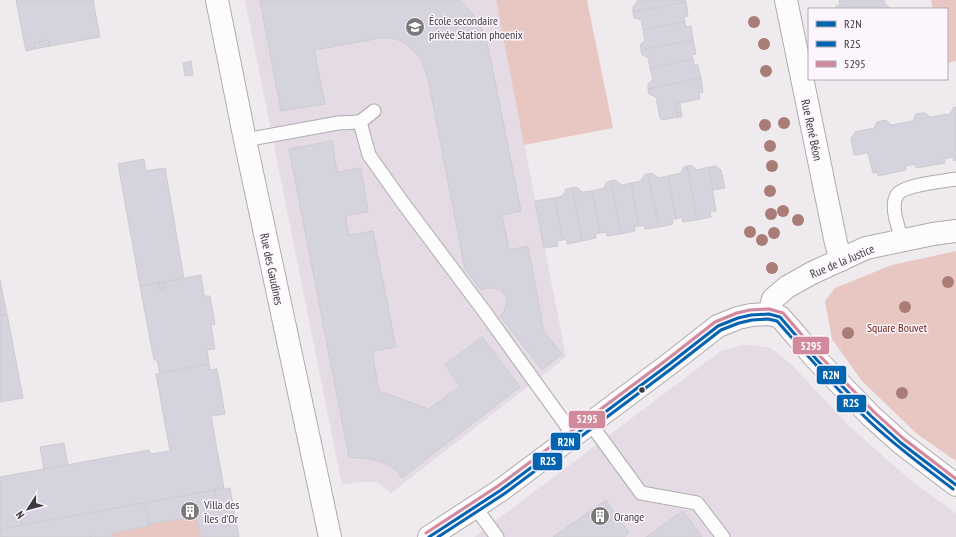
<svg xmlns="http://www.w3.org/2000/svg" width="956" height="537" viewBox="0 0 956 537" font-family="'PT Sans Narrow',sans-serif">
<rect width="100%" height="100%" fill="#eeeaee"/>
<!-- built -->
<g fill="#e4dbe4">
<path d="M245 0H496L566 357 391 493 377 482H361L342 485Z"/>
<path d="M742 345H752L771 348 792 365 849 426 915 484 956 513V537H474L721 351Z"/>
</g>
<!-- green -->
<g fill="#e8c7c2">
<path d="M496 0H587L613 128 524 145Z"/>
<path d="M931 0H956V61L947 63V9H933Z"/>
<path d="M956 251V461L917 434 862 381 832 339 825 301 835 288 892 265Z"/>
<path d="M194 514H196L201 537H113L112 533 149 526 148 524 194 517Z"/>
</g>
<!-- building -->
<g fill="#d5d3dd" stroke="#cecccf">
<path d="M16 0H93L100 37 50 46 48 40 34 43 35 49 26 51Z"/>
<path d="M260 0H459L468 8 476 19 482 30 486 40 489 51 521 211 502 215 509 250 528 246 544 332 562 354 542 370 500 316 504 311 507 302 506 297 503 293 499 289 492 288H486L481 290 465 269 428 79 424 67 420 58 415 52 403 42 396 39 389 38H381L314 50 325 104 281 111Z"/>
<path d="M637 0H685L686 2 633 12V7L637 2Z"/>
<path d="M839 0H884L885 4 889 7 890 9H837L836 6 840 5Z"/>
<path d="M686 2 688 16 684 17 685 22 643 30 641 20 634 18 633 12Z"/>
<path d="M685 22 686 27 691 26 693 40 641 50 640 45 645 40 643 30Z"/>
<path d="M48 40 50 46 35 49 34 43Z"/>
<path d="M693 40 696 54 692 55 693 59 650 68 648 57 642 55 641 50Z"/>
<path d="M693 59 694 65H698L701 78 648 89V84L653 79 650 68Z"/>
<path d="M191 61 193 75 185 76 183 63Z"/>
<path d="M701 78 703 92 699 93 700 99 675 104 678 117 663 120 660 118 656 97 649 94 648 89Z"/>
<path d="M680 103 682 117H678L675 104Z"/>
<path d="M954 107H956V160L954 161 953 157 944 159 945 163 916 168 915 164 911 165 905 166 906 170 878 176 877 172 873 173 868 153 854 155 851 139 855 132 874 128 877 122 886 120 891 125 913 121 916 114 921 113H925L930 117 950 114Z"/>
<path d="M332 141 337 172 361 168 368 212 346 215 347 225 349 235 373 231 396 347 372 351 379 391 429 409 460 386 445 365 482 337 520 387 402 478 397 471 391 466 382 462 370 459 349 457 289 149Z"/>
<path d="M144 159 146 171 165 168 184 278 140 286 118 164Z"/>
<path d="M691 165 697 170 709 167 716 211 710 212 711 217 697 220 687 166Z"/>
<path d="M687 166 697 220 683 222 682 217 676 219 668 176 681 173 684 167Z"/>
<path d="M716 166 721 170 725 188 713 190 709 167Z"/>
<path d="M652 173 658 178 668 176 676 219H672L673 224 659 227 648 174Z"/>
<path d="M645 174H648L659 227 645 229 643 225 639 226 631 183 641 181Z"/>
<path d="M615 180 622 185 631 183 639 226 634 227 635 231 621 234 611 181Z"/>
<path d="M611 181 621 234 607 236 606 232 600 233 592 191 604 188 607 182Z"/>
<path d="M577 187 582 192 592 191 600 233 595 234 596 238 582 241 572 188Z"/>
<path d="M572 188 582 241 567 244 566 239 563 240 554 198 563 196 566 189Z"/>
<path d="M554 198 563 240 557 241 558 246 544 248 535 201Z"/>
<path d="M201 275 204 296H210L215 324 211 325 215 349 207 350 209 364 160 373 157 360H154L140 286 159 283 160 289 166 287 165 282Z"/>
<path d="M0 280 7 314 0 316Z"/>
<path d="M165 282 166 287 160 289 159 283Z"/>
<path d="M7 314 23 398 0 402V316Z"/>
<path d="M209 364 210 370 217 369 225 414 211 416 224 488 0 529V477L149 450 151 454 170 451 156 374Z"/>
<path d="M64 443 68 465 44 469 40 447Z"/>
<path d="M230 488 233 505 218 508 215 490Z"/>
<path d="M215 490 218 508 233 505 239 537H201L196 514H194L195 517 148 524 145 503Z"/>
<path d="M606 500 629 533 624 537H553Z"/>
<path d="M145 503 149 526 112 533 113 537H94V536L88 537H0V529Z"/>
<path d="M683 511 702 537H646Z"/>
</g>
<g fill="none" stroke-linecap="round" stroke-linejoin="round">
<defs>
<g id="service">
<path d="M360 122 374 111"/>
<path d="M245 140 338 123 360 122 369 155 403 203 484 311 574 436"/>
<path d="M903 240C898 229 890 206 897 195 903 185 944 181 956 179"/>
<path d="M590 423 641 493 697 503 723 537"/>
<path d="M475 507 497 537"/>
</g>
<g id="minor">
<path d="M217 0 245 140 330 537"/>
<path d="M786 0 836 243 841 260"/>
<path d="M769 314 773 299 787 287 812 273 866 248 933 234 956 231"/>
<path d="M429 537 501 490 668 365 718 326 738 318 751 315 769 314 780 317 788 326 817 360 871 416 901 443 956 485"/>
</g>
</defs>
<!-- service casing -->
<use href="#service" stroke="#afabaf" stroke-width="15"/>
<!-- minor casing -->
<use href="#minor" stroke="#afabaf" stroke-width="24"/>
<!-- service -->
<use href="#service" stroke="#fcfcfc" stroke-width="13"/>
<!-- minor -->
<use href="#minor" stroke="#fcfcfc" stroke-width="22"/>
<defs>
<path id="bus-1" d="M429 537 501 490 668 365 718 326 738 318 751 315 769 314 780 317 817 360 871 416 901 443 956 485"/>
<path id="bus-2" d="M438 537 504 494 671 369 721 330 739 323 752 320 768 319 777 321C807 355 836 389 868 420 894 445 924 467 953 489"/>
<path id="bus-3" d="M426 533 498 486 665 361 715 322 737 313 750 310 769 309 783 313 821 357 874 412 904 439 956 479"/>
</defs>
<!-- bus-1 casing -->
<use href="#bus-1" stroke="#fdf5fd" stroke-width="6"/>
<!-- bus-2 casing -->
<use href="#bus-2" stroke="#fdf5fd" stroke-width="6"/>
<!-- bus-3 casing -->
<use href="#bus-3" stroke="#fdf5fd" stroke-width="6"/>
<!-- bus-1 -->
<use href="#bus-1" stroke="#0064b0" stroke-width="3"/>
<!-- bus-2 -->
<use href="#bus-2" stroke="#0064b0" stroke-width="3"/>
<!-- bus-3 -->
<use href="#bus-3" stroke="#d08a9c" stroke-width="3"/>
</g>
<!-- trees -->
<g fill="#a97c76">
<circle cx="754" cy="22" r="6"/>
<circle cx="764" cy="44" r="6"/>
<circle cx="766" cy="71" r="6"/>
<circle cx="784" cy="123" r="6"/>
<circle cx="765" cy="125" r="6"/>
<circle cx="770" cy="146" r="6"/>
<circle cx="772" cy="166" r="6"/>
<circle cx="770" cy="191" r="6"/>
<circle cx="783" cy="211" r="6"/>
<circle cx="771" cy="214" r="6"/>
<circle cx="798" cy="220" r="6"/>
<circle cx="750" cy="232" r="6"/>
<circle cx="774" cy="233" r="6"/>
<circle cx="762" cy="240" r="6"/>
<circle cx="772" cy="268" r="6"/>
<circle cx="948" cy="282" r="6"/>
<circle cx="905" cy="307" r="6"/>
<circle cx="848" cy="333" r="6"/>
<circle cx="902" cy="393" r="6"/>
</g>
<!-- icons -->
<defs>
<symbol id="school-disc" viewBox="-11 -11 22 22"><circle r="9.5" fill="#7b787c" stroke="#fdf5fd"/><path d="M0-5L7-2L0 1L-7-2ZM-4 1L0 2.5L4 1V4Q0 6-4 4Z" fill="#fff"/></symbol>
<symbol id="building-disc" viewBox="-11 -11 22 22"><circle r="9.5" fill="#7b787c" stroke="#fdf5fd"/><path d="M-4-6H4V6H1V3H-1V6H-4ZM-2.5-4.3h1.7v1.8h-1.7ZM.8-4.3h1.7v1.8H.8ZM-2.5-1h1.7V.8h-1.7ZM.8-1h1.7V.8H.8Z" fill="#fff"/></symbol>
</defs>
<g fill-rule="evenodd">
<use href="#school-disc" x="404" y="16" width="22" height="22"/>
<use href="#building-disc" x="179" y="500" width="22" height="22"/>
<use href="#building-disc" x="589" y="505" width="22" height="22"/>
</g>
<!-- markers -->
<circle fill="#3d3b3e" stroke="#fdf5fd" stroke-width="1.5" cx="642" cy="390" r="3.5"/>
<g text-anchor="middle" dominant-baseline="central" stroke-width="3" stroke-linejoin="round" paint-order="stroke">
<!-- poi labels -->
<g font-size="12" fill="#3d3b3e" stroke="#fdf5fd" text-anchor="start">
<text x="429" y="20">École secondaire<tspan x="429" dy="14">privée Station phoenix</tspan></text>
<text x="204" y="504">Villa des<tspan x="204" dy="14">Îles d'Or</tspan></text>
<text x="614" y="516">Orange</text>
</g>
<!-- street labels -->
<g font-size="12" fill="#3d3b3e" stroke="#fdf5fd">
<text transform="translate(812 130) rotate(78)">Rue René Béon</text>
<text transform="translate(842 261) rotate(-23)">Rue de la Justice</text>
<text transform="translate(272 269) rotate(78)">Rue des Gaudines</text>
</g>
<!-- park labels -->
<g font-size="12" fill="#702213" stroke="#fdf5fd">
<text x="897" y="327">Square Bouvet</text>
</g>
</g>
<g stroke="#fdf5fd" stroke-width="1.5">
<rect x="792" y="336" width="38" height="19" rx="4" fill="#d08a9c"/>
<rect x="816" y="365" width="31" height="20" rx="4" fill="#0064b0"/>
<rect x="836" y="394" width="31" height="19" rx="4" fill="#0064b0"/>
<rect x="568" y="410" width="38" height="19" rx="4" fill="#d08a9c"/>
<rect x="550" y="432" width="31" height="19" rx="4" fill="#0064b0"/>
<rect x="532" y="452" width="31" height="19" rx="4" fill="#0064b0"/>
</g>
<g font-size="11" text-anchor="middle" font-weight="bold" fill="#fff">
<text x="811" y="350">5295</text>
<text x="831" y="379">R2N</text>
<text x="851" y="407">R2S</text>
<text x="587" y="423">5295</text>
<text x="566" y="446">R2N</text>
<text x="548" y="465">R2S</text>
</g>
<!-- legend -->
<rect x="808" y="8" width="140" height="72" fill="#fdf5fd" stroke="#b0abb1"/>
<rect x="816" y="21" width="20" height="6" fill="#0064b0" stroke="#b0abb1"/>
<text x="844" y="28" font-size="12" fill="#3d3b3e">R2N</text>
<rect x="816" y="41" width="20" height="6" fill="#0064b0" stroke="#b0abb1"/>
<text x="844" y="48" font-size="12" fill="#3d3b3e">R2S</text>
<rect x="816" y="61" width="20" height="6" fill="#d08a9c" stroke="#b0abb1"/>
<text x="844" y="68" font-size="12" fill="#3d3b3e">5295</text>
<!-- north arrow -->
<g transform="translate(28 509) rotate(234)" stroke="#fdf5fd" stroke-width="3" paint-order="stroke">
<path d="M0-3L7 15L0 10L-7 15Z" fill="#3d3b3e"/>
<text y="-6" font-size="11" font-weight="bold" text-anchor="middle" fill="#3d3b3e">N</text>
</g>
</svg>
